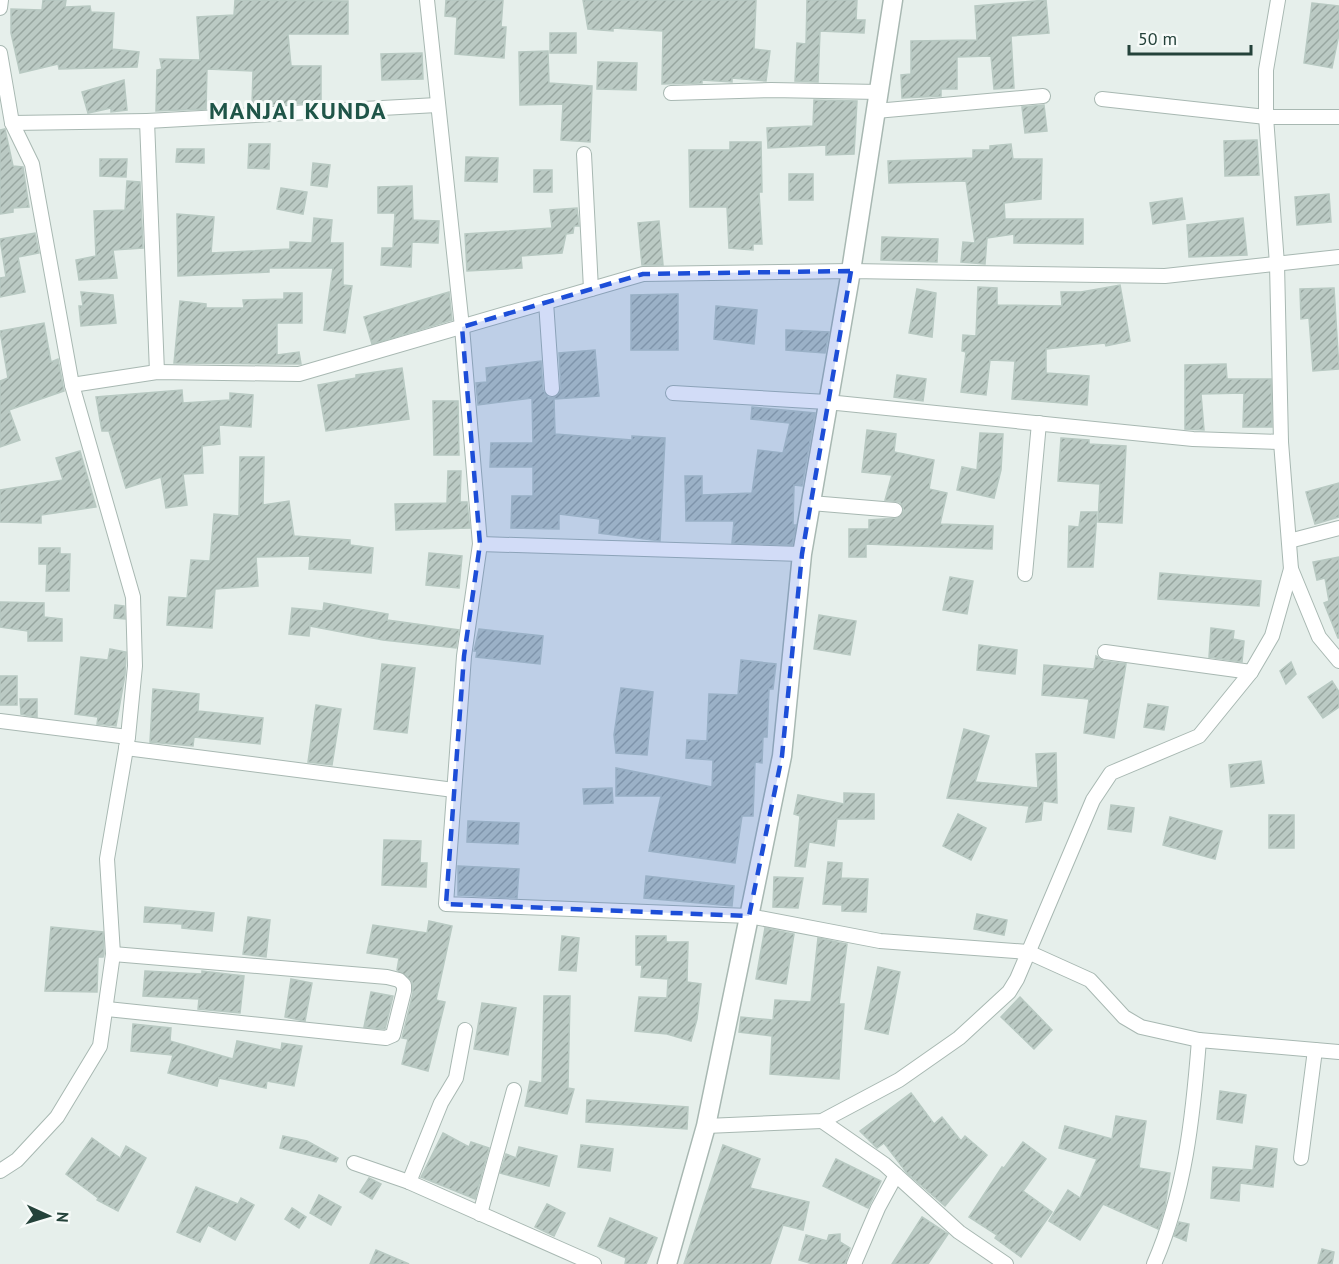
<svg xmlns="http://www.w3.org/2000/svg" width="1339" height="1264" viewBox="0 0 1339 1264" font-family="'PT Sans',sans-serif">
<defs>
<pattern id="building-hatch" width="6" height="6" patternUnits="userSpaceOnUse" patternTransform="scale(1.5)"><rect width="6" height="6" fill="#bbcac4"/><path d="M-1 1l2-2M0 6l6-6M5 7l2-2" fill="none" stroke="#98a6a0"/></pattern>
</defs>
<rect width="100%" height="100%" fill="#e6efeb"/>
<!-- building -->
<g fill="url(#building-hatch)" stroke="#b8c9c2" stroke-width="1.5">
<path d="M43 0H66L65 7 90 6 91 12 114 13 112 49 139 52 137 67 59 69 58 64 20 73 11 33V9L42 10Z"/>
<path d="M235 0 348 1V34H288L291 66H321V102L252 106 253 71 207 69 206 109 156 111 157 70 162 69 160 59 200 60 197 17 234 15Z"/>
<path d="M446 0H503L501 27H506L504 58 455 54 457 17 445 16Z"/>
<path d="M583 0H756L754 49 770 51 766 81 732 78V82L702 80V83L662 84 663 31 613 28V31L588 29Z"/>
<path d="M807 0H857L856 20H865L864 33 820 31 818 82 795 81 797 43 806 44Z"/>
<path d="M1046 0 1049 33 1011 36 1014 88 994 89 991 56 957 57V89H941V96L902 98 901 75 911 74V41L977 40 975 6Z"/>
<path d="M1312 3 1339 6V34L1332 68 1304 63Z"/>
<rect x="550" y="33" width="26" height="20"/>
<path d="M548 51 549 83 592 86 590 142 561 140 563 104 520 105 519 52Z"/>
<path d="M422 53 423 79 382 80 381 54Z"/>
<path d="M598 62 637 63 636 90 597 89Z"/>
<path d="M124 80 127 110 111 112V108L88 113 82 92Z"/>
<path d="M814 100 857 101 854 154 826 155V145L768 148 767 128 813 126Z"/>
<path d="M1044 105 1047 131 1025 133 1022 107Z"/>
<path d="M5 129 13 166 23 167 29 207 13 208V212L0 214V130Z"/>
<path d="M1257 140 1259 175 1225 176 1224 141Z"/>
<path d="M730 142H761L762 192H759L762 244H753V250L729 248 727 207H690L689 150H730Z"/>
<path d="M249 144H270L269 169 248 168Z"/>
<path d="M1011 144 1013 159H1042L1041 199 1004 203 1005 219H1083V244L1014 243V234L987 238 985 264 961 262 963 242 975 243 966 181 889 183 888 161 973 158V150H990V146Z"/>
<path d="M177 149H204V163L176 162Z"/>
<path d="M466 157 498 158 497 182 465 181Z"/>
<path d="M100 159H127L126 177 100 176Z"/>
<path d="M313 163 330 165 327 187 311 185Z"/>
<rect x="534" y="170" width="18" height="22"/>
<rect x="789" y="174" width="24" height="26"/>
<path d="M127 181 140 182 143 248 113 250 117 278 79 280 76 260 96 256 94 211 125 210Z"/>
<path d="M412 186 413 220 439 221 438 243 412 242 411 267 381 265 382 248H393L395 213H378V187Z"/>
<path d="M281 188 307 192 303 214 277 209Z"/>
<path d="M1329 194 1331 222 1297 225 1295 197Z"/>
<path d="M1182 198 1185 219 1153 224 1150 203Z"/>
<path d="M577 208 579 226H574L573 233 566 234 562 253 521 256 522 268 467 271 465 234 552 228 550 210Z"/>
<path d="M177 214 214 217 211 253 290 249V242L312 243 314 218 332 220 330 243H343V285L352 286 345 333 324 330 333 268H269V272L178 276Z"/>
<path d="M1243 218 1247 255 1189 257 1187 225Z"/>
<path d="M659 221 663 265H642L638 223Z"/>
<path d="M35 233 39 253 18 257 25 292 0 297V278L6 277 0 239Z"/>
<path d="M882 237 938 239 937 262 881 260Z"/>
<path d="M1120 285 1130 341 1106 346 1105 343 1046 349V373L1089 376 1087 405 1012 399 1015 361 990 360 986 395 961 392 966 352 962 351 963 335 976 336 978 287 997 288V305L1062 306 1061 292H1081Z"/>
<path d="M1334 288 1339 369 1313 371 1309 318 1301 319 1300 289Z"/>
<path d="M917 289 936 293 932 337 909 333Z"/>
<path d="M81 292 113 295 116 323 81 326 79 306H83Z"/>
<path d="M449 292 452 320 372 344 364 317Z"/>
<path d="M284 293H302V323H277V355L299 352 301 364 174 363 180 301 206 304V308H244L243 300 284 299Z"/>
<path d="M678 294V350H631V295Z"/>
<path d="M716 306 757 310 754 344 714 339Z"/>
<path d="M44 323 51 362 58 359 64 391 9 410 20 440 0 447V381L8 378 0 331Z"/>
<path d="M786 330 829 332 825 353 786 350Z"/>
<path d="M595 350 599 396 554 399 555 434 632 440V436L665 438 660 541 599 533 600 519 559 514V529L511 528 512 496H533V467H490L491 443H533L532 398 478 405 476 383 487 382 486 368 541 361 543 390 548 397 553 398 561 389 559 353Z"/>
<path d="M1226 364 1227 379H1271L1272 427H1243L1244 393 1201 394 1204 430 1185 429V365Z"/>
<path d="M402 368 409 419 326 431 318 385 356 378V375Z"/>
<path d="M897 375 926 379 923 401 894 397Z"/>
<path d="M182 390 183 403 230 400V393L253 395 251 427 219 425 220 444 202 446 203 473 183 474 187 505 166 508 161 477 126 488 109 431H102L96 397Z"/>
<path d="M433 401H458L459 455H434Z"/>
<path d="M752 407 815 413 802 486 794 485 793 525H796L792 545 732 543 734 521H686L685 476H702V495L752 493 758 450 783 453 790 423 751 419Z"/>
<path d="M867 430 896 434 894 452 934 460 929 489 947 493 940 524 993 526 992 549 866 544V557H849V529H869V520L898 518 904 511 900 502 885 500 892 475 862 472Z"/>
<path d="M980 433 1003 434 1001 470 994 498 957 490 962 467 977 470Z"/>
<path d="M1061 438 1089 440V444L1126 446 1122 523 1098 522 1100 484 1058 481Z"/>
<path d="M80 451 96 507 41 515V523L0 522V490L63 480 56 458Z"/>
<path d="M240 457H264L263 505 289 501 294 536 350 540V545L373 548 371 573 309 569 310 556 256 557 258 586 215 589 212 628 167 625 169 597 187 598 191 560 210 561 214 514 239 516Z"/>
<path d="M448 471H461L460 502H467L470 528 396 530 395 504 447 503Z"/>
<path d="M1339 483V517L1315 524 1306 492Z"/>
<path d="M1081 512H1097L1093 567H1068L1069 526 1079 527Z"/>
<path d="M39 548H60V554H70L69 591H46L47 564H39Z"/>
<path d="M429 553 462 556 459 588 426 585Z"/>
<path d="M1339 557V638H1338L1324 603 1329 601 1325 578 1317 580 1313 562Z"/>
<path d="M1160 573 1261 581 1259 606 1158 599Z"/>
<path d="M950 577 973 581 967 614 943 610Z"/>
<path d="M0 602 44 603V617L62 619V641H28V631L0 627Z"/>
<path d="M324 603 388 614 387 620 459 630 456 648 383 640 310 626 309 636 289 634 292 608 323 611Z"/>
<path d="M115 605 124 606 125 619 114 618Z"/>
<path d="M819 615 856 621 850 655 814 649Z"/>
<path d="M1211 628 1234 631 1233 639 1244 641 1242 662 1209 657Z"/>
<path d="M479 629 543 636 540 664 476 657 477 651H474Z"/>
<path d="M979 645 1017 650 1015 674 977 670Z"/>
<path d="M110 649 126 652 125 675 116 726 97 724 98 717 75 714 81 657 108 660Z"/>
<path d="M1096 656 1104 661 1126 664 1114 738 1084 733 1089 699 1042 695 1044 665 1094 669Z"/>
<path d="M741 660 776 664 773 689H769L767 737H763L762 763 755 762 753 816H742L735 863 649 851 661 796H616V768L712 787 713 760 686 758 687 740 707 741 709 694 738 695Z"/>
<path d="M1291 662 1296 674 1286 684 1280 671Z"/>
<path d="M382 664 415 668 407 733 374 729Z"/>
<rect x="0" y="676" width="17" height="29"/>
<path d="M1332 681 1339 692V707L1323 718 1308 697Z"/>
<path d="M621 688 653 692 647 755 616 753 614 735Z"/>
<path d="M153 689 199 694 198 711 263 718 260 744 194 737 193 746 150 742Z"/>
<path d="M20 699H37V717L21 714Z"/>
<path d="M1148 704 1168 707 1164 730 1144 727Z"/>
<path d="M316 705 341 709 332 765 308 762Z"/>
<path d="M964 729 989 736 975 782 1038 788 1036 754 1056 753 1057 803 1043 801 1041 820 1026 822 1029 806 947 798Z"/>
<path d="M1261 761 1264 783 1231 787 1229 765Z"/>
<path d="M612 788 613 803 584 804 583 789Z"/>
<path d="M844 793 874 794V819H837L834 846 809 842 805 867 795 866 800 816 794 814 798 795 844 804Z"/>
<path d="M1111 805 1134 808 1131 832 1108 829Z"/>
<path d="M958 814 986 828 971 860 943 846Z"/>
<rect x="1269" y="815" width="25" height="33"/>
<path d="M1170 817 1222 831 1215 859 1163 845Z"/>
<path d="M468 821 519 823 518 844 467 842Z"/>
<path d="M384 840 421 841 420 863H427L426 887 382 885Z"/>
<path d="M828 862 842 863 841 878 868 879 866 912 842 911V905L823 904Z"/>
<path d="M458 866 519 869 517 898 458 895Z"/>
<path d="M646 876 734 886 732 906 644 898Z"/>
<path d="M774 877 803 878 798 908 773 907Z"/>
<path d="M145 907 214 913 212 931 182 928V924L144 922Z"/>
<path d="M977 914 1007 920 1004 935 974 929Z"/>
<path d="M248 917 270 920 266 957 243 954Z"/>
<path d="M429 921 452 926 436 1000 445 1002 428 1071 402 1064 408 1039 402 1038 413 993 412 981 397 970 399 958 367 953 373 925 427 933Z"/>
<path d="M51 927 103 932 104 954 103 957H98L97 992 45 991Z"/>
<path d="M765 928 794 934 786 984 756 979Z"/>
<path d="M562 936 579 938 576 971 559 970Z"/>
<path d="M636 936H666V942H688L687 982 701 984 697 1019 691 1041 667 1034 635 1031 639 997 667 998 668 979 641 977 642 965H636Z"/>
<path d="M818 938 847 944 839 1004H844L839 1079 770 1074 772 1036 739 1032 741 1017 773 1020 775 1000 811 1002Z"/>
<path d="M878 967 900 972 888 1034 865 1029Z"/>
<path d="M145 971 202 974V971L244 976 240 1013 198 1009 199 999 143 996Z"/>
<path d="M291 979 312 983 305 1021 285 1017Z"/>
<path d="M371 992 393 996 385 1029 364 1027Z"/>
<path d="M544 996H570L568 1088 574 1089 567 1114 525 1106 530 1081 542 1083Z"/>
<path d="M1020 997 1052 1030 1034 1049 1001 1017Z"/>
<path d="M482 1003 516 1008 508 1055 474 1049Z"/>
<path d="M133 1024 171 1028 170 1041 233 1059 237 1041 281 1050 282 1043 302 1046 294 1086 267 1081 266 1088 219 1078 217 1086 168 1073 173 1055 131 1051Z"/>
<path d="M1220 1091 1246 1095 1242 1123 1217 1119Z"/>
<path d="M911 1093 934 1124 942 1117 961 1141 965 1136 987 1155 945 1206 907 1173 884 1143 877 1148 860 1131Z"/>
<path d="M587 1100 688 1107 687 1129 586 1122Z"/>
<path d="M1116 1116 1146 1121 1139 1168 1170 1173 1165 1207 1158 1229 1103 1204 1080 1240 1049 1221 1068 1190 1080 1198 1097 1159 1059 1148 1065 1126 1112 1139Z"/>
<path d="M443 1133 469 1147 471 1142 489 1148 475 1199 421 1177Z"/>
<path d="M283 1136 307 1141 338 1158 336 1162 280 1148Z"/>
<path d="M92 1138 120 1158 126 1146 146 1158 118 1211 97 1200 98 1198 66 1174Z"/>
<path d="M1023 1142 1046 1159 1023 1191 1052 1212 1021 1257 995 1238 997 1235 969 1217 1002 1167 1004 1168Z"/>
<path d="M581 1145 613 1149 610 1171 578 1167Z"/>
<path d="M723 1145 760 1159 750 1188 809 1202 803 1230 783 1225 770 1264H684Z"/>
<path d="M1256 1146 1277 1149 1273 1187 1240 1183 1239 1201 1211 1198 1213 1167 1253 1170Z"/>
<path d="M519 1147 557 1156 549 1186 500 1173 506 1154 516 1158Z"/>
<path d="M836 1159 881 1181 868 1208 823 1186Z"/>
<path d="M369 1178 381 1184 372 1199 360 1192Z"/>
<path d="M196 1187 238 1204 241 1198 254 1205 235 1240 208 1225 200 1242 177 1232Z"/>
<path d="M319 1195 341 1207 331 1225 310 1213Z"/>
<path d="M547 1204 565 1213 554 1236 535 1227Z"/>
<path d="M292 1208 306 1217 299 1228 285 1219Z"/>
<path d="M922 1217 948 1234 928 1264H892Z"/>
<path d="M610 1218 657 1238 646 1264H625L626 1258 598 1246Z"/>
<path d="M1179 1222 1189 1224 1186 1241 1174 1236Z"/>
<path d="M840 1234V1242L850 1248 845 1264H813L799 1260 806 1235 827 1241 829 1235Z"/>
<path d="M1322 1249 1334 1252 1332 1264H1318Z"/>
<path d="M376 1250 409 1264H370Z"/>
</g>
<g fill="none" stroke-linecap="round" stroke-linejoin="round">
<defs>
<g id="minor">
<path d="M427 0 462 327 480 544 464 656 446 904 749 916 880 941 1028 952 1090 980 1124 1017 1141 1027 1199 1040 1339 1052"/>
<path d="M1278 0 1266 70V117L1277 264 1281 442 1291 569 1319 637 1339 661"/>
<path d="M0 8 1 0"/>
<path d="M0 53 12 123 32 164 72 385 133 597 135 666 128 737 107 859 113 954 100 1046 57 1117 17 1160 0 1171"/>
<path d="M671 93 771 90 879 92"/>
<path d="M1102 99 1266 117H1339"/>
<path d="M876 111 1043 96"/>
<path d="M147 121 437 105"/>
<path d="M12 123 147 121 157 372"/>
<path d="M584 154 591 289"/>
<path d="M546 302 552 389"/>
<path d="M72 385 157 372 299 374 643 274 851 271 1165 276 1339 257"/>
<path d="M673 393 827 402 1193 439 1281 442"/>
<path d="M811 503 895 510"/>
<path d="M1289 541 1339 528"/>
<path d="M480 544 802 554"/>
<path d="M1025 574 1039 423"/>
<path d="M1105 652 1251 672"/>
<path d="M0 721 128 737"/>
<path d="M126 748 454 790"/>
<path d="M107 1009 386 1038 393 1035 404 991V985L399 980 387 977 113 954"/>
<path d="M822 1121 884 1164 959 1232 1006 1264"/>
<path d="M706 1126 822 1121 899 1080 959 1038 1009 992 1017 979 1093 800 1111 773 1199 736 1251 672 1272 636 1291 569"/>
<path d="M1301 1158 1315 1050"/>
<path d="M354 1163 409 1182 594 1264"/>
<path d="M409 1182 441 1103 456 1078 465 1030"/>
<path d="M480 1214 514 1090"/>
<path d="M854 1264 878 1208 896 1175"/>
<path d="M1154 1264C1185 1193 1193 1117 1199 1040"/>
</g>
<path id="tertiary" d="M667 1264 706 1126 782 756 802 554 851 271 893 0"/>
</defs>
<!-- minor casing -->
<use href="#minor" stroke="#a8b8b2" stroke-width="16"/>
<!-- tertiary casing -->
<use href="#tertiary" stroke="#a8b8b2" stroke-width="21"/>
<!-- minor -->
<use href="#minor" stroke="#fff" stroke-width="14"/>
<!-- tertiary -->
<use href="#tertiary" stroke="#fff" stroke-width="18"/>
</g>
<!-- marked area -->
<path fill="#1d4ed8" fill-opacity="0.2" stroke="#1d4ed8" stroke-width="4.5" stroke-dasharray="12 8" stroke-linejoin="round" d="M851 271 802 554 782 756 749 916 446 904 464 656 480 544 462 327 643 274Z"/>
<g text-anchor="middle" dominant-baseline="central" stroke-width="6" stroke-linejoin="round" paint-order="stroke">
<!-- district labels -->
<g font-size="24" font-weight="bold" letter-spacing="1.5" fill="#1f5548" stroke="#f7fbf9">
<text x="298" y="110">MANJAI KUNDA</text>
</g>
</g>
<!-- north arrow -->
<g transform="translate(48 1216) rotate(94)" stroke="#f7fbf9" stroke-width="4.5" paint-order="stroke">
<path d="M0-4.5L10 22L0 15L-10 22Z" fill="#24423a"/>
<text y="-9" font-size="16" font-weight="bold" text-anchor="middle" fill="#24423a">N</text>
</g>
<!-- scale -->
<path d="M1129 45v9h122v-9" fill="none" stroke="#24423a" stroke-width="3"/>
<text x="1138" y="45" font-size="18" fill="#24423a" stroke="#f7fbf9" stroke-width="4.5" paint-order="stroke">50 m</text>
</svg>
